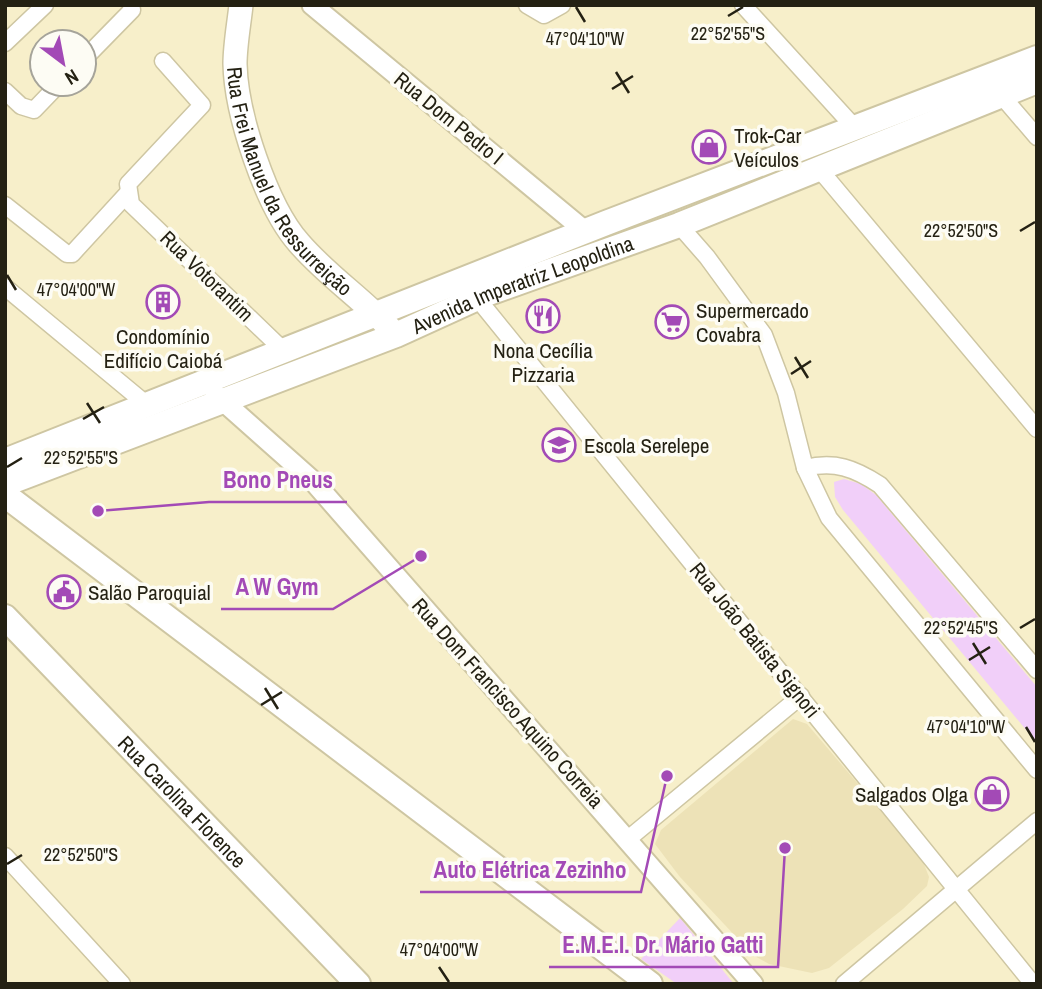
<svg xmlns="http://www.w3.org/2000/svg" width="1042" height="989" viewBox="0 0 1042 989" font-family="'Archivo Narrow',sans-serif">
<rect width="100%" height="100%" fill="#f7efca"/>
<!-- built -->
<path fill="#ede2b7" d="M793 719 807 724 922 859 929 877 927 886 903 909 829 968 812 973 769 964 753 955 680 877 655 844 661 830Z"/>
<!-- green -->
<g fill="#f1cff9">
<path d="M844 479 861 484 876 495 1037 687V743L843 510 835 497 834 482Z"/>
<path d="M680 918 734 984H677L641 959Z"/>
</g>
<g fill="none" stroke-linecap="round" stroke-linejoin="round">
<defs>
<g id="minor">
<path d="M527 5 544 15 562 5"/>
<path d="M743 5 855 128"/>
<path d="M5 43 45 5"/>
<path d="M84 59 132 10 131 5"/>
<path d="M163 61 202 105 128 184 131 204 283 350"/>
<path d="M5 91 21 106 34 110 59 84"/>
<path d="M1001 95 1037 137"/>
<path d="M820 170 1037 429"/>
<path d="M5 205 67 254H72L127 194"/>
<path d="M679 225 707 257 764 335 786 393 805 468 829 518 1037 770"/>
<path d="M5 287 146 404"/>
<path d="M477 298 1033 984"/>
<path d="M805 468C835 461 854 468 880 485L1037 670"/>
<path d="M628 839 801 696"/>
<path d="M5 856 122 984"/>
<path d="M844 984 1037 821"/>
</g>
<g id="tertiary">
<path d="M312 5 585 231"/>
<path d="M215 394 313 481 753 984"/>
</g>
<g id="secondary">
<path id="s1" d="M241 5C239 24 235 45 235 64 236 113 266 206 299 243 328 277 366 301 396 335"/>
</g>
<g id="primary">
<path d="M5 461 606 223 1037 58"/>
<path id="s2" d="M5 484 396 335 486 294 679 225 1037 81"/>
<path d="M5 495 650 984"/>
<path id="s3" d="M5 617 358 984"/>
</g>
</defs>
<!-- minor casing -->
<use href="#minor" stroke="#cec6a2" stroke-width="19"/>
<!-- tertiary casing -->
<use href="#tertiary" stroke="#cec6a2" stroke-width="23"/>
<!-- secondary casing -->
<use href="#secondary" stroke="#cec6a2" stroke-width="26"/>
<!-- primary casing -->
<use href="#primary" stroke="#cec6a2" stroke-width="28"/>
<!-- minor -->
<use href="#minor" stroke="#fff" stroke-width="16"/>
<!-- tertiary -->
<use href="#tertiary" stroke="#fff" stroke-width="19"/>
<!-- secondary -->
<use href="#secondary" stroke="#fff" stroke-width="23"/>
<!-- primary -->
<use href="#primary" stroke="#fff" stroke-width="24"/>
</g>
<!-- ticks -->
<path fill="none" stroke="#242113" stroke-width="2.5" d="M576 7 585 22M728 16 743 7M616 72 629 93M612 89 633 76M1020 231 1035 222M7 275 16 290M795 357 808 378M791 374 811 361M87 403 100 423M83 419 104 407M7 467 22 458M1020 628 1035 619M973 643 986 664M969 660 990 647M265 688 278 709M261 705 282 692M1026 727 1035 742M7 864 22 855M439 967 449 982"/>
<!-- icons -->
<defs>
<symbol id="shop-ring" viewBox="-11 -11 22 22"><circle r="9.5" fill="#fdfcf4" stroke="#a34ab6" stroke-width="1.5"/><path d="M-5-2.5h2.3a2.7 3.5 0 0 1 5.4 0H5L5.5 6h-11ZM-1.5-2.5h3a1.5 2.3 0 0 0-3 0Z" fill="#a34ab6"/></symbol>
<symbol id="building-ring" viewBox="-11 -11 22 22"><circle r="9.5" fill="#fdfcf4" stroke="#a34ab6" stroke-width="1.5"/><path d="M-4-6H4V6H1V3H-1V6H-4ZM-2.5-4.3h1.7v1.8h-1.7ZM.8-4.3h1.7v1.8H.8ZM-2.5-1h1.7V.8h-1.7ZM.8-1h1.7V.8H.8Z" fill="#a34ab6"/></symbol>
<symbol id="restaurant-ring" viewBox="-11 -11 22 22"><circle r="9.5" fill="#fdfcf4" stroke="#a34ab6" stroke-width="1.5"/><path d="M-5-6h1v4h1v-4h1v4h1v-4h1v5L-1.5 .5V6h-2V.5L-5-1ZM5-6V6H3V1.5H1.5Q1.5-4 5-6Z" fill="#a34ab6"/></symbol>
<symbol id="supermarket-ring" viewBox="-11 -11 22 22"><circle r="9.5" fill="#fdfcf4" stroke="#a34ab6" stroke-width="1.5"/><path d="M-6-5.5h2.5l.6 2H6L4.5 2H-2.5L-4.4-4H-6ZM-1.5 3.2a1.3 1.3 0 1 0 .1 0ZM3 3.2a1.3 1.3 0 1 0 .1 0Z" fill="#a34ab6"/></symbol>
<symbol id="school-ring" viewBox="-11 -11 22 22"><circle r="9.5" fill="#fdfcf4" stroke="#a34ab6" stroke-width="1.5"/><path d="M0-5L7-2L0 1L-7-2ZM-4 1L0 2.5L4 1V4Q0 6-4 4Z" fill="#a34ab6"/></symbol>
<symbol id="civic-ring" viewBox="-11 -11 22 22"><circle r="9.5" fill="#fdfcf4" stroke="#a34ab6" stroke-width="1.5"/><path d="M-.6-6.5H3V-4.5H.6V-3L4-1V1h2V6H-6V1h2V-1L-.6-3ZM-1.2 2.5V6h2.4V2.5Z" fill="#a34ab6"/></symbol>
</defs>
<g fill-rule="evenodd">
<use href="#shop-ring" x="690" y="128" width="38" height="38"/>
<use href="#building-ring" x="144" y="283" width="38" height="38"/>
<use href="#restaurant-ring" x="524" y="297" width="38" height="38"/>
<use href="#supermarket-ring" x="653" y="303" width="38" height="38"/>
<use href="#school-ring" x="540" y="426" width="38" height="38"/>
<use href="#civic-ring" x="45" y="573" width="38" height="38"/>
<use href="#shop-ring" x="973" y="775" width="38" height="38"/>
</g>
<g text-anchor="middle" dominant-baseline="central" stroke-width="7" stroke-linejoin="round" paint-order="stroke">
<!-- street labels -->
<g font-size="21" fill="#242113" stroke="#fdfcf4">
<text transform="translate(449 118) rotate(39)">Rua Dom Pedro I</text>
<text stroke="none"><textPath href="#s1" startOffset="192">Rua Frei Manuel da Ressurreição</textPath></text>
<text transform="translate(207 276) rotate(44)">Rua Votorantim</text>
<text stroke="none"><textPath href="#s2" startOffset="555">Avenida Imperatriz Leopoldina</textPath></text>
<text transform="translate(755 640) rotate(51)">Rua João Batista Signori</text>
<text transform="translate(508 703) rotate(48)">Rua Dom Francisco Aquino Correia</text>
<text stroke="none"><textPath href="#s3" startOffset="256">Rua Carolina Florence</textPath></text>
</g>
<!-- poi labels -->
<g font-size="21" fill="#242113" stroke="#fdfcf4" text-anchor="start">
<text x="734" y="135">Trok-Car<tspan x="734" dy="24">Veículos</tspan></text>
<text x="696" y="310">Supermercado<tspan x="696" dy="24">Covabra</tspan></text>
<text x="163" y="336" text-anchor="middle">Condomínio<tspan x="163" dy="24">Edifício Caiobá</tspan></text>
<text x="543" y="350" text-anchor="middle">Nona Cecília<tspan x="543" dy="24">Pizzaria</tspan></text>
<text x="584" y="445">Escola Serelepe</text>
<text x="88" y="592">Salão Paroquial</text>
<text x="968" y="794" text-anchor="end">Salgados Olga</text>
</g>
</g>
<g font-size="18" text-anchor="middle" fill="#242113" stroke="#fdfcf4" stroke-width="7" stroke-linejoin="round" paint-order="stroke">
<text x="728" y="40">22°52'55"S</text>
<text x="585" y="45">47°04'10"W</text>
<text x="961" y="237">22°52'50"S</text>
<text x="76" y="296">47°04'00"W</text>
<text x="81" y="464">22°52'55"S</text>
<text x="961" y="634">22°52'45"S</text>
<text x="966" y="733">47°04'10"W</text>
<text x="81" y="861">22°52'50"S</text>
<text x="439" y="956">47°04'00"W</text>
</g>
<!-- callouts -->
<path fill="none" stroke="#a34ab6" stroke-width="2.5" d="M98 511L209 502H347M421 556L333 609H221M667 776L641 892H420M785 848L778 967H549"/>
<g fill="#a34ab6" stroke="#fdfcf4" stroke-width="2.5">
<circle cx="98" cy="511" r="7"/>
<circle cx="421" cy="556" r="7"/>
<circle cx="667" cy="776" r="7"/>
<circle cx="785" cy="848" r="7"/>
</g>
<g font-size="23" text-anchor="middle" font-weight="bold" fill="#a34ab6" stroke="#fdfcf4" stroke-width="7" stroke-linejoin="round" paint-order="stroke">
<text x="278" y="488">Bono Pneus</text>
<text x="277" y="595">A W Gym</text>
<text x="530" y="878">Auto Elétrica Zezinho</text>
<text x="663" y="953">E.M.E.I. Dr. Mário Gatti</text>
</g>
<!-- border -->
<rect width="1042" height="989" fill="none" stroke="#242113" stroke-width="14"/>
<!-- north arrow -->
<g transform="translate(63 63) rotate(148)"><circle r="33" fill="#fdfcf4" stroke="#a6a49a" stroke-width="2"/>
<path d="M0-5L12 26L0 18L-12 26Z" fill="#a34ab6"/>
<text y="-10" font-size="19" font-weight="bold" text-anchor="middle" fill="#242113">N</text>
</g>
</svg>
